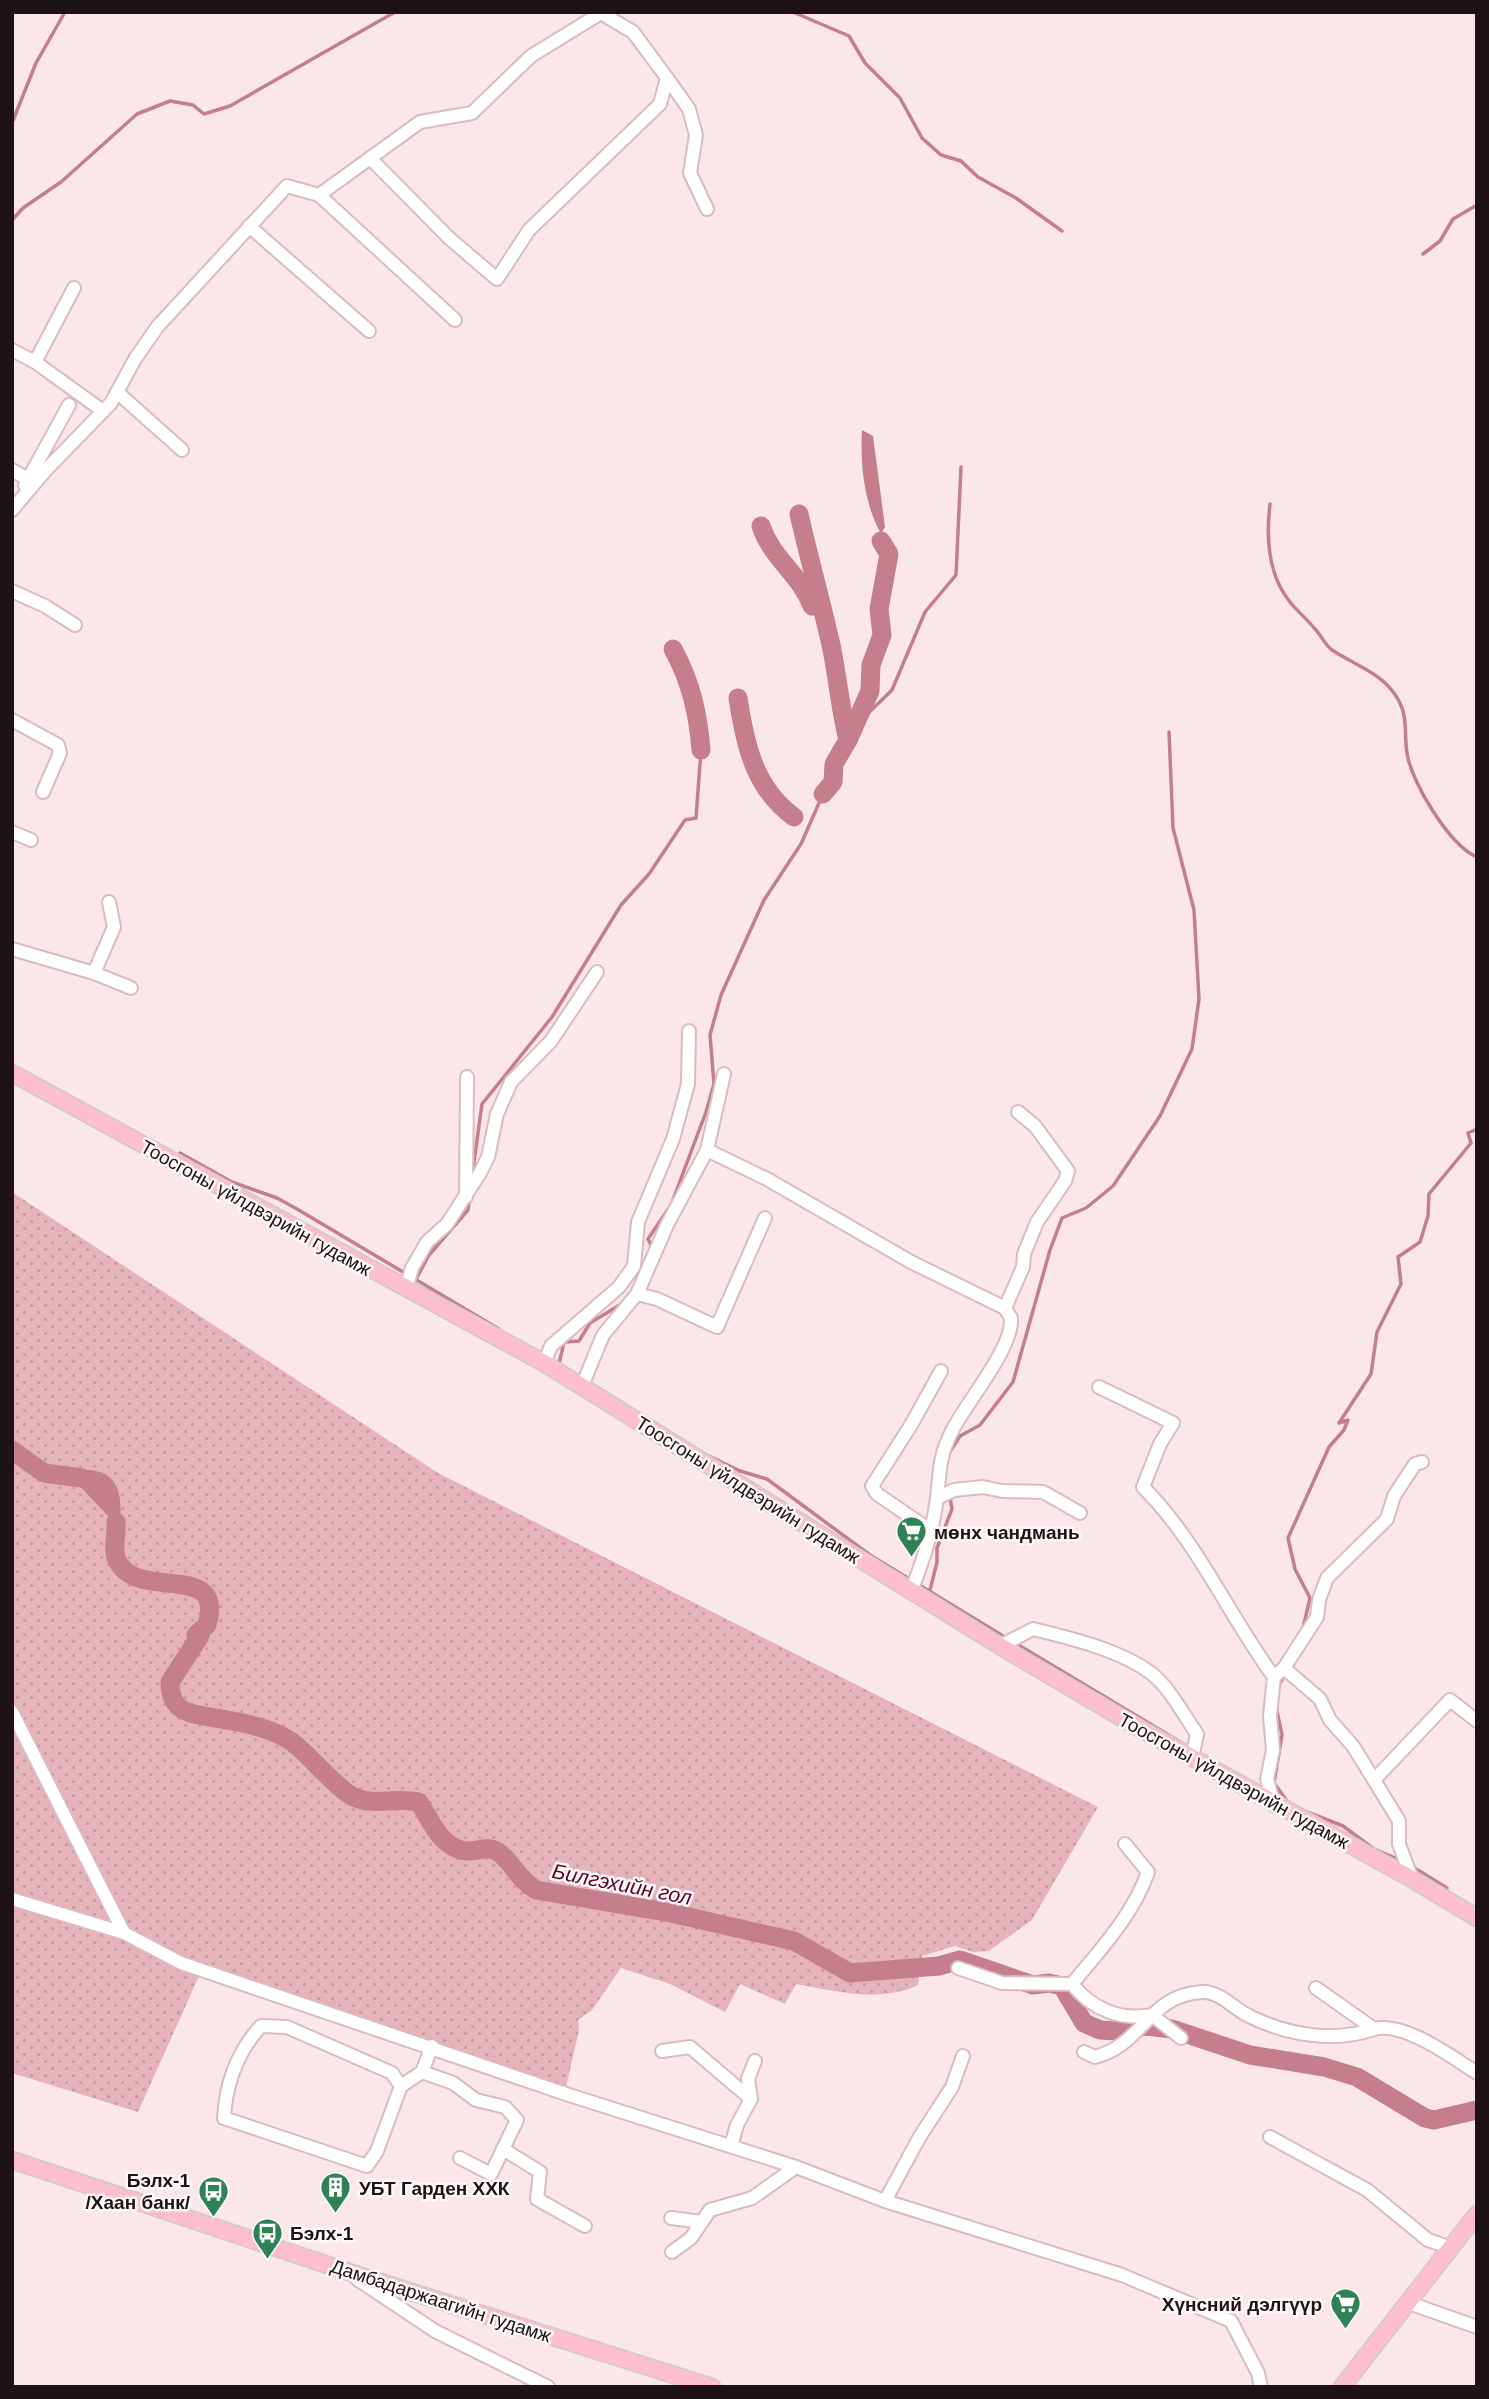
<svg xmlns="http://www.w3.org/2000/svg" width="1489" height="2399" viewBox="0 0 1489 2399" font-family="Helvetica,sans-serif">
<defs>
<pattern id="park-dots" width="8" height="8" patternUnits="userSpaceOnUse" patternTransform="scale(1.75)"><rect width="8" height="8" fill="#e6b3bc"/><path d="M2 2h.1M6 6h.1" fill="none" stroke="#c599a1" stroke-width="1.8" stroke-linecap="round"/></pattern>
</defs>
<rect width="100%" height="100%" fill="#fbe7ea"/>
<!-- park -->
<path fill="url(#park-dots)" d="M12 1192 438 1473 1098 1807 1032 1920 989 1951 973 1952 955 1946 922 1956 918 1985C881 2003 835 1991 796 1984L785 2004 740 1984 725 2012 670 1984 621 1968 592 2010 578 2020 579 2030 564 2096 204 1965 138 2112 12 2073Z"/>
<!-- water -->
<g fill="#c57e8d">
<path d="M862 430 873 436 885 527 881 534C864 503 860 465 862 430Z"/>
<path d="M89 1470C132 1473 119 1520 118 1548H114L115 1526 109 1517 74 1480 58 1477 59 1474Z"/>
</g>
<g fill="none" stroke-linecap="round" stroke-linejoin="round">
<!-- stream -->
<g stroke="#c57e8d" stroke-width="3.5">
<path d="M793 12 849 36 865 63 900 98 922 138 941 155 961 161 978 177 1016 198 1062 231"/>
<path d="M12 123 36 63 65 12"/>
<path d="M12 220 23 208 61 182 137 114 170 101 193 105 204 114 230 106 395 12"/>
<path d="M1423 254 1440 241 1453 219 1477 205"/>
<path d="M1270 504C1266 537 1268 575 1290 602 1297 611 1307 619 1315 629 1321 635 1325 645 1332 650 1356 666 1384 673 1399 701 1408 717 1404 736 1407 753 1411 782 1450 846 1477 857"/>
<path d="M856 725 892 690 925 612 956 575 961 467"/>
<path d="M180 1153 232 1182 277 1198 297 1209 499 1329"/>
<path d="M472 1176 482 1104 552 1017 621 905 649 874 685 820 696 818 701 750"/>
<path d="M653 1249 648 1239 671 1205 706 1112 714 1084 710 1035 721 995 764 900 801 844 823 794"/>
<path d="M415 1281 429 1255 468 1210 469 1201"/>
<path d="M559 1364 564 1342 579 1341 590 1323 623 1303"/>
<path d="M655 1423 684 1441"/>
<path d="M948 1455 960 1436 980 1425 1013 1382 1050 1250 1062 1218 1086 1208 1113 1186 1160 1116 1192 1049 1199 999 1194 910 1173 828 1169 732"/>
<path d="M709 1456 740 1471 767 1479 870 1555 1008 1639"/>
<path d="M930 1590 937 1562V1548L952 1509 950 1497"/>
<path d="M1303 1628 1310 1598 1295 1569 1288 1538 1329 1447 1344 1430 1348 1420 1339 1423 1371 1374 1377 1332 1401 1284 1398 1257 1420 1242 1428 1216 1429 1194 1471 1143 1468 1133 1477 1129"/>
<path d="M1015 1643 1182 1743"/>
<path d="M1277 1689 1285 1674"/>
<path d="M1276 1706 1282 1735 1274 1783 1287 1801"/>
<path d="M1302 1810 1343 1826 1374 1849 1400 1860"/>
<path d="M1413 1867 1447 1888"/>
</g>
<!-- river -->
<g stroke="#c57e8d" stroke-width="19">
<path d="M799 514C809 558 821 601 831 645 838 678 840 708 848 740L834 764 833 782 823 794"/>
<path d="M761 526C772 559 800 574 812 606"/>
<path d="M673 649C691 682 698 713 701 750"/>
<path d="M738 698C745 744 754 788 794 817"/>
<path d="M848 740 870 691 871 665 882 635 879 609 889 554 881 541"/>
<path d="M12 1450 44 1473 82 1478"/>
<path d="M116 1522C117 1534 112 1550 117 1560 136 1603 226 1559 207 1625L196 1635 200 1636 170 1682C170 1697 175 1708 190 1713 223 1721 263 1722 292 1742 310 1755 339 1792 356 1798 377 1806 395 1797 419 1802 431 1821 441 1848 466 1851 477 1852 487 1845 498 1852 513 1862 516 1878 536 1890L671 1913 794 1941 850 1973 939 1966 960 1960 1033 1985 1049 1983 1062 1986 1084 2023 1100 2030 1117 2031 1147 2026 1172 2029 1250 2055 1324 2067 1357 2077 1425 2118 1434 2120 1477 2110"/>
</g>
<defs>
<g id="minor">
<path d="M667 78 689 109 696 135 690 173 707 209"/>
<path d="M319 195 455 320"/>
<path d="M249 226 369 331"/>
<path d="M12 350 35 362 103 411"/>
<path d="M35 362 74 288"/>
<path d="M117 392 182 450"/>
<path d="M12 470 29 480"/>
<path d="M25 485 69 405"/>
<path d="M12 510 45 471 111 403 135 359 158 326 287 186 319 195 420 122 472 113 531 56 601 13 633 32 667 78 660 104 529 230 497 279 449 238 370 158"/>
<path d="M12 591 45 606 75 625"/>
<path d="M12 720 58 745 60 753 43 792"/>
<path d="M12 832 31 840"/>
<path d="M12 949 94 973 131 988"/>
<path d="M94 973 114 927 109 902"/>
<path d="M724 1074 707 1150 767 1179 911 1262 1005 1308 1011 1318C1014 1347 965 1404 952 1431 939 1456 940 1471 937 1498 933 1529 923 1562 911 1591"/>
<path d="M466 1197 467 1077"/>
<path d="M406 1289 412 1268 427 1242 447 1224 480 1173 488 1157 497 1114 511 1082 551 1041 597 972"/>
<path d="M637 1294 657 1299 717 1327 765 1218"/>
<path d="M1005 1308 1023 1267 1024 1254 1037 1222 1065 1181 1068 1171 1035 1126 1018 1112"/>
<path d="M544 1363 551 1346 619 1287 634 1266 638 1222 673 1139 688 1084 689 1031"/>
<path d="M582 1386 603 1335 637 1294 667 1225 707 1150"/>
<path d="M1099 1387 1173 1423 1160 1444 1143 1487C1198 1542 1229 1616 1274 1677"/>
<path d="M937 1498 954 1490 983 1487 1002 1491 1043 1492 1080 1513"/>
<path d="M930 1530 877 1494 872 1486 911 1425 941 1371"/>
<path d="M1000 1646 1033 1629C1070 1638 1120 1650 1151 1673 1170 1688 1183 1714 1197 1734L1192 1758"/>
<path d="M1284 1668 1320 1699 1330 1720 1353 1746 1374 1780"/>
<path d="M12 1712 124 1933"/>
<path d="M1274 1805 1267 1779 1273 1750 1270 1716 1274 1677 1284 1668 1317 1617 1319 1600 1327 1578 1387 1519 1394 1496 1415 1464 1422 1462"/>
<path d="M1412 1879 1399 1844V1821L1374 1780 1450 1700 1477 1721"/>
<path d="M12 1899 124 1933 181 1963 569 2095 796 2167 885 2201 1122 2275 1231 2321 1258 2373 1261 2387"/>
<path d="M958 1968 1002 1983 1072 1984C1091 2009 1121 2021 1152 2015L1181 2038"/>
<path d="M1072 1984C1100 1950 1133 1915 1148 1872L1125 1844"/>
<path d="M1316 1988 1374 2029C1404 2021 1452 2057 1477 2073"/>
<path d="M662 2051 690 2047 751 2099"/>
<path d="M1084 2052 1095 2057C1144 2044 1148 1995 1202 1992 1220 1991 1234 2009 1249 2016 1287 2035 1334 2043 1374 2029"/>
<path d="M422 2072 453 2083 476 2100 505 2107 517 2120 491 2174 460 2158"/>
<path d="M401 2086 392 2073 287 2027 261 2026C237 2052 226 2082 224 2118L367 2166 377 2151 401 2086 422 2072 432 2046"/>
<path d="M1270 2137 1367 2190 1428 2240 1451 2248"/>
<path d="M731 2146 737 2125 751 2099 748 2079 755 2061"/>
<path d="M503 2149 540 2172 537 2199 585 2226"/>
<path d="M885 2201 919 2138 952 2087 963 2056"/>
<path d="M671 2218 702 2222"/>
<path d="M672 2252 691 2238 710 2210 752 2198 796 2167"/>
<path d="M357 2279 435 2331 548 2387"/>
<path d="M1409 2303 1477 2327"/>
</g>
<g id="major">
<path d="M12 1073 544 1363 1000 1646 1139 1728 1412 1879 1477 1918"/>
<path d="M12 2160 355 2274 712 2387"/>
<path d="M1342 2387 1477 2214"/>
</g>
</defs>
<!-- minor casing -->
<use href="#minor" stroke="#dabbc0" stroke-width="16"/>
<!-- major casing -->
<use href="#major" stroke="#cdcbcc" stroke-width="19"/>
<!-- minor -->
<use href="#minor" stroke="#fff" stroke-width="12"/>
<!-- major -->
<use href="#major" stroke="#fdbfcd" stroke-width="16"/>
</g>
<!-- icons -->
<defs>
<symbol id="supermarket-pin" viewBox="-11 -11 22 30"><path d="M0 17L-7.5 6A9.5 9.5 0 1 1 7.5 6Z" fill="#2e8255" stroke="#fff8f9"/><path d="M-6-5.5h2.5l.6 2H6L4.5 2H-2.5L-4.4-4H-6ZM-1.5 3.2a1.3 1.3 0 1 0 .1 0ZM3 3.2a1.3 1.3 0 1 0 .1 0Z" fill="#fff"/></symbol>
<symbol id="building-pin" viewBox="-11 -11 22 30"><path d="M0 17L-7.5 6A9.5 9.5 0 1 1 7.5 6Z" fill="#2e8255" stroke="#fff8f9"/><path d="M-4-6H4V6H1V3H-1V6H-4ZM-2.5-4.3h1.7v1.8h-1.7ZM.8-4.3h1.7v1.8H.8ZM-2.5-1h1.7V.8h-1.7ZM.8-1h1.7V.8H.8Z" fill="#fff"/></symbol>
<symbol id="bus-pin" viewBox="-11 -11 22 30"><path d="M0 17L-7.5 6A9.5 9.5 0 1 1 7.5 6Z" fill="#2e8255" stroke="#fff8f9"/><path d="M-5-6H5V4H4V6H2V4H-2V6H-4V4H-5ZM-3.5-4V0h7V-4ZM-3.5 1.2v1.5H-2V1.2ZM2 1.2v1.5H3.5V1.2Z" fill="#fff"/></symbol>
</defs>
<g fill-rule="evenodd">
<use href="#supermarket-pin" x="894" y="1514" width="35" height="47"/>
<use href="#building-pin" x="318" y="2170" width="35" height="47"/>
<use href="#bus-pin" x="196" y="2174" width="35" height="47"/>
<use href="#bus-pin" x="250" y="2216" width="35" height="47"/>
<use href="#supermarket-pin" x="1328" y="2286" width="35" height="47"/>
</g>
<g text-anchor="middle" dominant-baseline="central" stroke-width="5" stroke-linejoin="round" paint-order="stroke">
<!-- street labels -->
<g font-size="19" fill="#1d1215" stroke="#fff8f9">
<text transform="translate(256 1208) rotate(29)">Тоосгоны үйлдвэрийн гудамж</text>
<text transform="translate(748 1490) rotate(32)">Тоосгоны үйлдвэрийн гудамж</text>
<text transform="translate(1234 1781) rotate(29)">Тоосгоны үйлдвэрийн гудамж</text>
<text transform="translate(441 2301) rotate(18)">Дамбадаржаагийн гудамж</text>
</g>
<!-- poi labels -->
<g font-size="19" font-weight="bold" fill="#1d1215" stroke="#fff8f9" text-anchor="start">
<text x="934" y="1532">мөнх чандмань</text>
<text x="190" y="2180" text-anchor="end">Бэлх-1<tspan x="190" dy="22">/Хаан банк/</tspan></text>
<text x="359" y="2188">УБТ Гарден ХХК</text>
<text x="290" y="2233">Бэлх-1</text>
<text x="1322" y="2304" text-anchor="end">Хүнсний дэлгүүр</text>
</g>
<!-- water labels -->
<g font-size="21" font-style="italic" fill="#5a0225" stroke="#fff8f9">
<text transform="translate(622 1884) rotate(11)">Билгэхийн гол</text>
</g>
</g>
<!-- border -->
<rect width="1489" height="2399" fill="none" stroke="#1d1215" stroke-width="28"/>
</svg>
